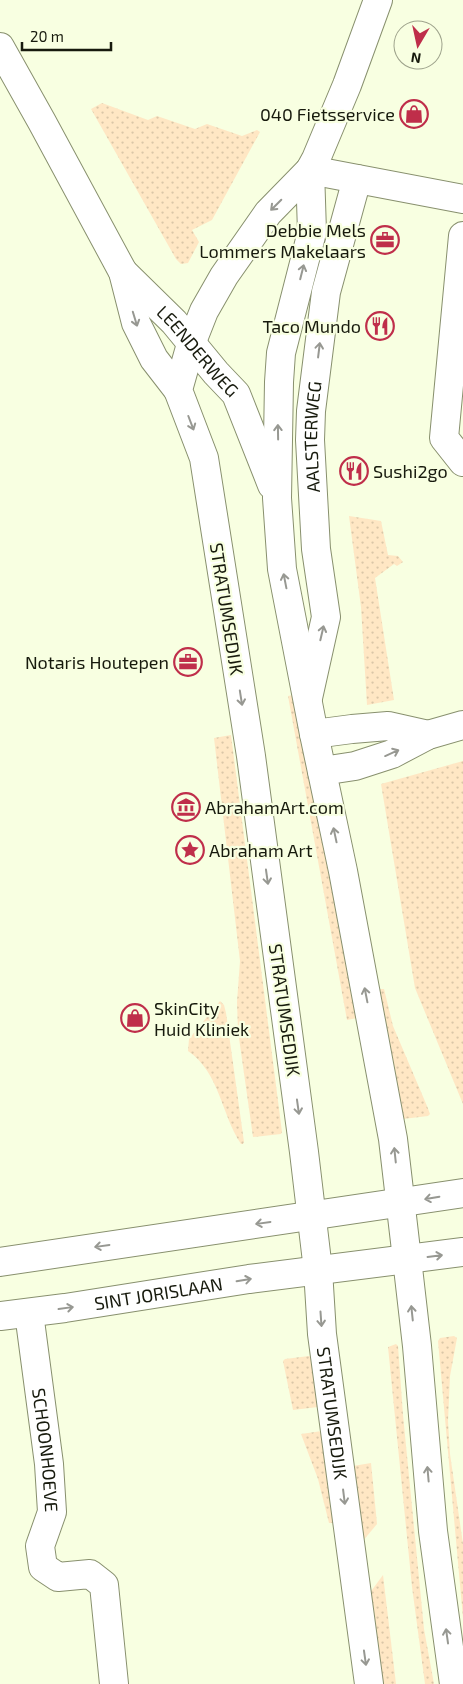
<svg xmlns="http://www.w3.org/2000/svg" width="463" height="1684" viewBox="0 0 463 1684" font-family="'Exo 2',sans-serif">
<defs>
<pattern id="grass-dots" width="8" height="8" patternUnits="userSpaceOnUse" patternTransform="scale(1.25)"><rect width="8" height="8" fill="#ffe7c4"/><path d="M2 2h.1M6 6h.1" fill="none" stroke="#dac6a7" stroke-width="1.8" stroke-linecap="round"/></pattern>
</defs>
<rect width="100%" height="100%" fill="#f8ffe1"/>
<!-- grass -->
<g fill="url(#grass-dots)">
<path d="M102 103 148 120 157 116 195 129 207 124 242 136 257 130 260 132 212 220 192 230 199 242 188 263 181 264 176 259 91 109Z"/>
<path d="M349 516 381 521 388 555 398 556 403 562 397 566 394 564 375 578 394 700 367 705 361 607Z"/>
<path d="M293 695 321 826 357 1018 347 1020 288 696Z"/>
<path d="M231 735 282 1132 281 1134 253 1137 238 1031 237 1002 240 961 214 738Z"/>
<path d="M463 761V1104L415 988 381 784Z"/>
<path d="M379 989H384L393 1026 427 1106 430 1114 428 1116 403 1119Z"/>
<path d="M220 1001 224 1005 226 1013 244 1142 243 1144H241C221 1114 220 1073 188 1051L189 1039Z"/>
<path d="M454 1336 457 1338 450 1376 448 1421 450 1454 463 1544V1618L438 1341 440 1338Z"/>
<path d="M396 1344 398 1346 403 1415 424 1629 434 1684H425L412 1587 388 1347Z"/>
<path d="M309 1356 312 1358 318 1407 293 1410 283 1361 285 1359Z"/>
<path d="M322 1431 333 1523H329L318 1479 301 1434Z"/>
<path d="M371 1463 377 1524 362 1542 353 1466Z"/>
<path d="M383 1575 396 1684H382L369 1594Z"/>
</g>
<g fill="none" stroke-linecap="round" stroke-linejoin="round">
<defs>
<g id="minor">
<path d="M310 170 463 199"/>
<path d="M463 236 444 438 463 462"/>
<path id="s1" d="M308 698 326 617 316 549 310 440 311 411 326 292 357 179"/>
<path d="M314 734 352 729 388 726 428 735"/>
<path d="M322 771 355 766 392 754 428 735 463 725"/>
<path id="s2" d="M29 1313 49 1464 52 1512 40 1546 43 1567 58 1577 90 1574 104 1585 114 1684"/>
</g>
<g id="tertiary">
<path d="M407 1259 417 1346 433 1531 454 1684"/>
<path id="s3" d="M318 1270 322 1334 369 1684"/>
</g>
<g id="secondary">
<path d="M0 47 42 122 123 272 136 323 154 359 178 390"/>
<path d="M310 170 312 232 281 353 279 382 277 498 282 569 314 734 343 871 393 1139 407 1259"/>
<path id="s4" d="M123 272 174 322 216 373 236 394 272 485"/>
<path d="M0 1262 463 1193"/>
<path d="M318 1270 304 1152 251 756 204 458 178 390 191 344 204 311 224 276 268 213 310 170 316 159 347 85 378 0"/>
<path id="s5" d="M0 1316 65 1308 249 1279 463 1252"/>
</g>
</defs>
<!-- minor casing -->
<use href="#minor" stroke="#88906e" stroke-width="30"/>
<!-- tertiary casing -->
<use href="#tertiary" stroke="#88906e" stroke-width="30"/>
<!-- secondary casing -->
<use href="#secondary" stroke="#88906e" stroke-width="30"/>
<!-- minor -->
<use href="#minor" stroke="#fff" stroke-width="28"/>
<!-- tertiary -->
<use href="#tertiary" stroke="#fff" stroke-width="28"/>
<!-- secondary -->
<use href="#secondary" stroke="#fff" stroke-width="28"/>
</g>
<!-- one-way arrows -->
<defs><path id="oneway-shaft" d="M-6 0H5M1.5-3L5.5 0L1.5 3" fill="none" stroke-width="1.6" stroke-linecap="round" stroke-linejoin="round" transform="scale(1.25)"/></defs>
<g stroke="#979892">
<use href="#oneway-shaft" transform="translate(276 205) rotate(135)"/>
<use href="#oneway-shaft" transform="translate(302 272) rotate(-76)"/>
<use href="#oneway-shaft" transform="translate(135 319) rotate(73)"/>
<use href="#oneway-shaft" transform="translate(319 350) rotate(-83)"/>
<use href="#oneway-shaft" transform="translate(191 423) rotate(69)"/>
<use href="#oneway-shaft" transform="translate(278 432) rotate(-91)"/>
<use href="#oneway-shaft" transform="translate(285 581) rotate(-101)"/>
<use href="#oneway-shaft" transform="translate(322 633) rotate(-77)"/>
<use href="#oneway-shaft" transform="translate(241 698) rotate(81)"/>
<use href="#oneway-shaft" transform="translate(392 753) rotate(-24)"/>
<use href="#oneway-shaft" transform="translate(335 835) rotate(-102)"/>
<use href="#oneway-shaft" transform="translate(267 877) rotate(82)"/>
<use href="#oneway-shaft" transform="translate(366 995) rotate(-101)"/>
<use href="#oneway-shaft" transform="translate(298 1107) rotate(82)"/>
<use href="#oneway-shaft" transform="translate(395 1155) rotate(-96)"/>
<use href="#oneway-shaft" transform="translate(432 1198) rotate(170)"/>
<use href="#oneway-shaft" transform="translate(263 1223) rotate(172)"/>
<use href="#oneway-shaft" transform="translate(102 1246) rotate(172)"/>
<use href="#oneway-shaft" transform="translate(435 1256) rotate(-7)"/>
<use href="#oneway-shaft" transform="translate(244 1280) rotate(-9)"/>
<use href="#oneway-shaft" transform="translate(66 1308) rotate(-8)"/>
<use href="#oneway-shaft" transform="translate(412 1313) rotate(-96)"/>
<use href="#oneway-shaft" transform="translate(321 1319) rotate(86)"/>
<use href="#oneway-shaft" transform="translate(428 1474) rotate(-95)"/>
<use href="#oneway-shaft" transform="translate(344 1497) rotate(83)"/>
<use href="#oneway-shaft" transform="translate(447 1636) rotate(-98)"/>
<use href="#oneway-shaft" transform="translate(365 1658) rotate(82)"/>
</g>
<!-- icons -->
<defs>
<symbol id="shop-ring" viewBox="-11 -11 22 22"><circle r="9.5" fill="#f8ffe1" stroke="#bf2e4a" stroke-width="1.5"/><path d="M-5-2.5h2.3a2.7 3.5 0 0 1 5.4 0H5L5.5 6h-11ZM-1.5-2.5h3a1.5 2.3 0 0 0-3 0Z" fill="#bf2e4a"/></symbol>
<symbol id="office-ring" viewBox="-11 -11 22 22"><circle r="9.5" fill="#f8ffe1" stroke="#bf2e4a" stroke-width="1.5"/><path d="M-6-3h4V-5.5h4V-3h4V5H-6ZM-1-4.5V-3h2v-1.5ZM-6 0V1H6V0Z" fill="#bf2e4a"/></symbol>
<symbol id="restaurant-ring" viewBox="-11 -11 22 22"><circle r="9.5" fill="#f8ffe1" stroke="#bf2e4a" stroke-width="1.5"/><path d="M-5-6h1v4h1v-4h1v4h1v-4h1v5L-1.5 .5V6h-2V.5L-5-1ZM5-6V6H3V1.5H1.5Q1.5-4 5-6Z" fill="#bf2e4a"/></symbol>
<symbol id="museum-ring" viewBox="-11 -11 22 22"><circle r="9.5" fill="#f8ffe1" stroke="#bf2e4a" stroke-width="1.5"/><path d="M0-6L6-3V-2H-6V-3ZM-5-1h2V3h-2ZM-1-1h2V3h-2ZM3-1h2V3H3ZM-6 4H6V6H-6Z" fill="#bf2e4a"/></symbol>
<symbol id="sight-ring" viewBox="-11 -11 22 22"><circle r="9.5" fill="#f8ffe1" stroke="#bf2e4a" stroke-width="1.5"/><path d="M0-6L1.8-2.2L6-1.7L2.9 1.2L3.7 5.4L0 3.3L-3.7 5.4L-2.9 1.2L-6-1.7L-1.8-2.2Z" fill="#bf2e4a"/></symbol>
</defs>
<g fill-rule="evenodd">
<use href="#shop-ring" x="398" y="98" width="32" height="32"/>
<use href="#office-ring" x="369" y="224" width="32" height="32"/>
<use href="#restaurant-ring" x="364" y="310" width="32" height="32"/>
<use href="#restaurant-ring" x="338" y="455" width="32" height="32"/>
<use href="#office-ring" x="172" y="646" width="32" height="32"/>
<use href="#museum-ring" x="170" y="791" width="32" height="32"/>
<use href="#sight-ring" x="174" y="834" width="32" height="32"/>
<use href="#shop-ring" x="119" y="1002" width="32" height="32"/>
</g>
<g text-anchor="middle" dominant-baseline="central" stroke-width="4.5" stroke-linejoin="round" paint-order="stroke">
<!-- poi labels -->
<g font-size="18" fill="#171a0d" stroke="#f8ffe1" text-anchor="end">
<text x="395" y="114">040 Fietsservice</text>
<text x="366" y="230">Debbie Mels<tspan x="366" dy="21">Lommers Makelaars</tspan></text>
<text x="361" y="326">Taco Mundo</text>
<text x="373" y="471" text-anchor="start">Sushi2go</text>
<text x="169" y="662">Notaris Houtepen</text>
<text x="205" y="807" text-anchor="start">AbrahamArt.com</text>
<text x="209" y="850" text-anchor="start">Abraham Art</text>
<text x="154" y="1008" text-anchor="start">SkinCity<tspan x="154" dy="21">Huid Kliniek</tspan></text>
</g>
<!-- street labels -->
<g font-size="18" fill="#171a0d" stroke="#f8ffe1">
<text stroke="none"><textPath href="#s4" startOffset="109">LEENDERWEG</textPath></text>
<text stroke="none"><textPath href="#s1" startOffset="264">AALSTERWEG</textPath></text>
<text transform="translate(227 609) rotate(81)">STRATUMSEDIJK</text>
<text transform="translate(285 1010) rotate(82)">STRATUMSEDIJK</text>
<text stroke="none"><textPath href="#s5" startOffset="160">SINT JORISLAAN</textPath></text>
<text stroke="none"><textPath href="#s3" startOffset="144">STRATUMSEDIJK</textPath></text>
<text stroke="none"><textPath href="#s2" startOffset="138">SCHOONHOEVE</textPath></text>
</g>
</g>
<!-- north arrow -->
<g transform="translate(418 45) rotate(189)"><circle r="24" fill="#f8ffe1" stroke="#9ea38c"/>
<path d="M0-4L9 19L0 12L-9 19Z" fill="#bf2e4a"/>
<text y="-8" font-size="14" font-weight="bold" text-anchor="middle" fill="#171a0d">N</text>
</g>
<!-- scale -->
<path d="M22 42v8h89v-8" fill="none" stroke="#171a0d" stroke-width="2.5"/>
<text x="30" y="42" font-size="15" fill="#171a0d" stroke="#f8ffe1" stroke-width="4" paint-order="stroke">20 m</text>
</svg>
